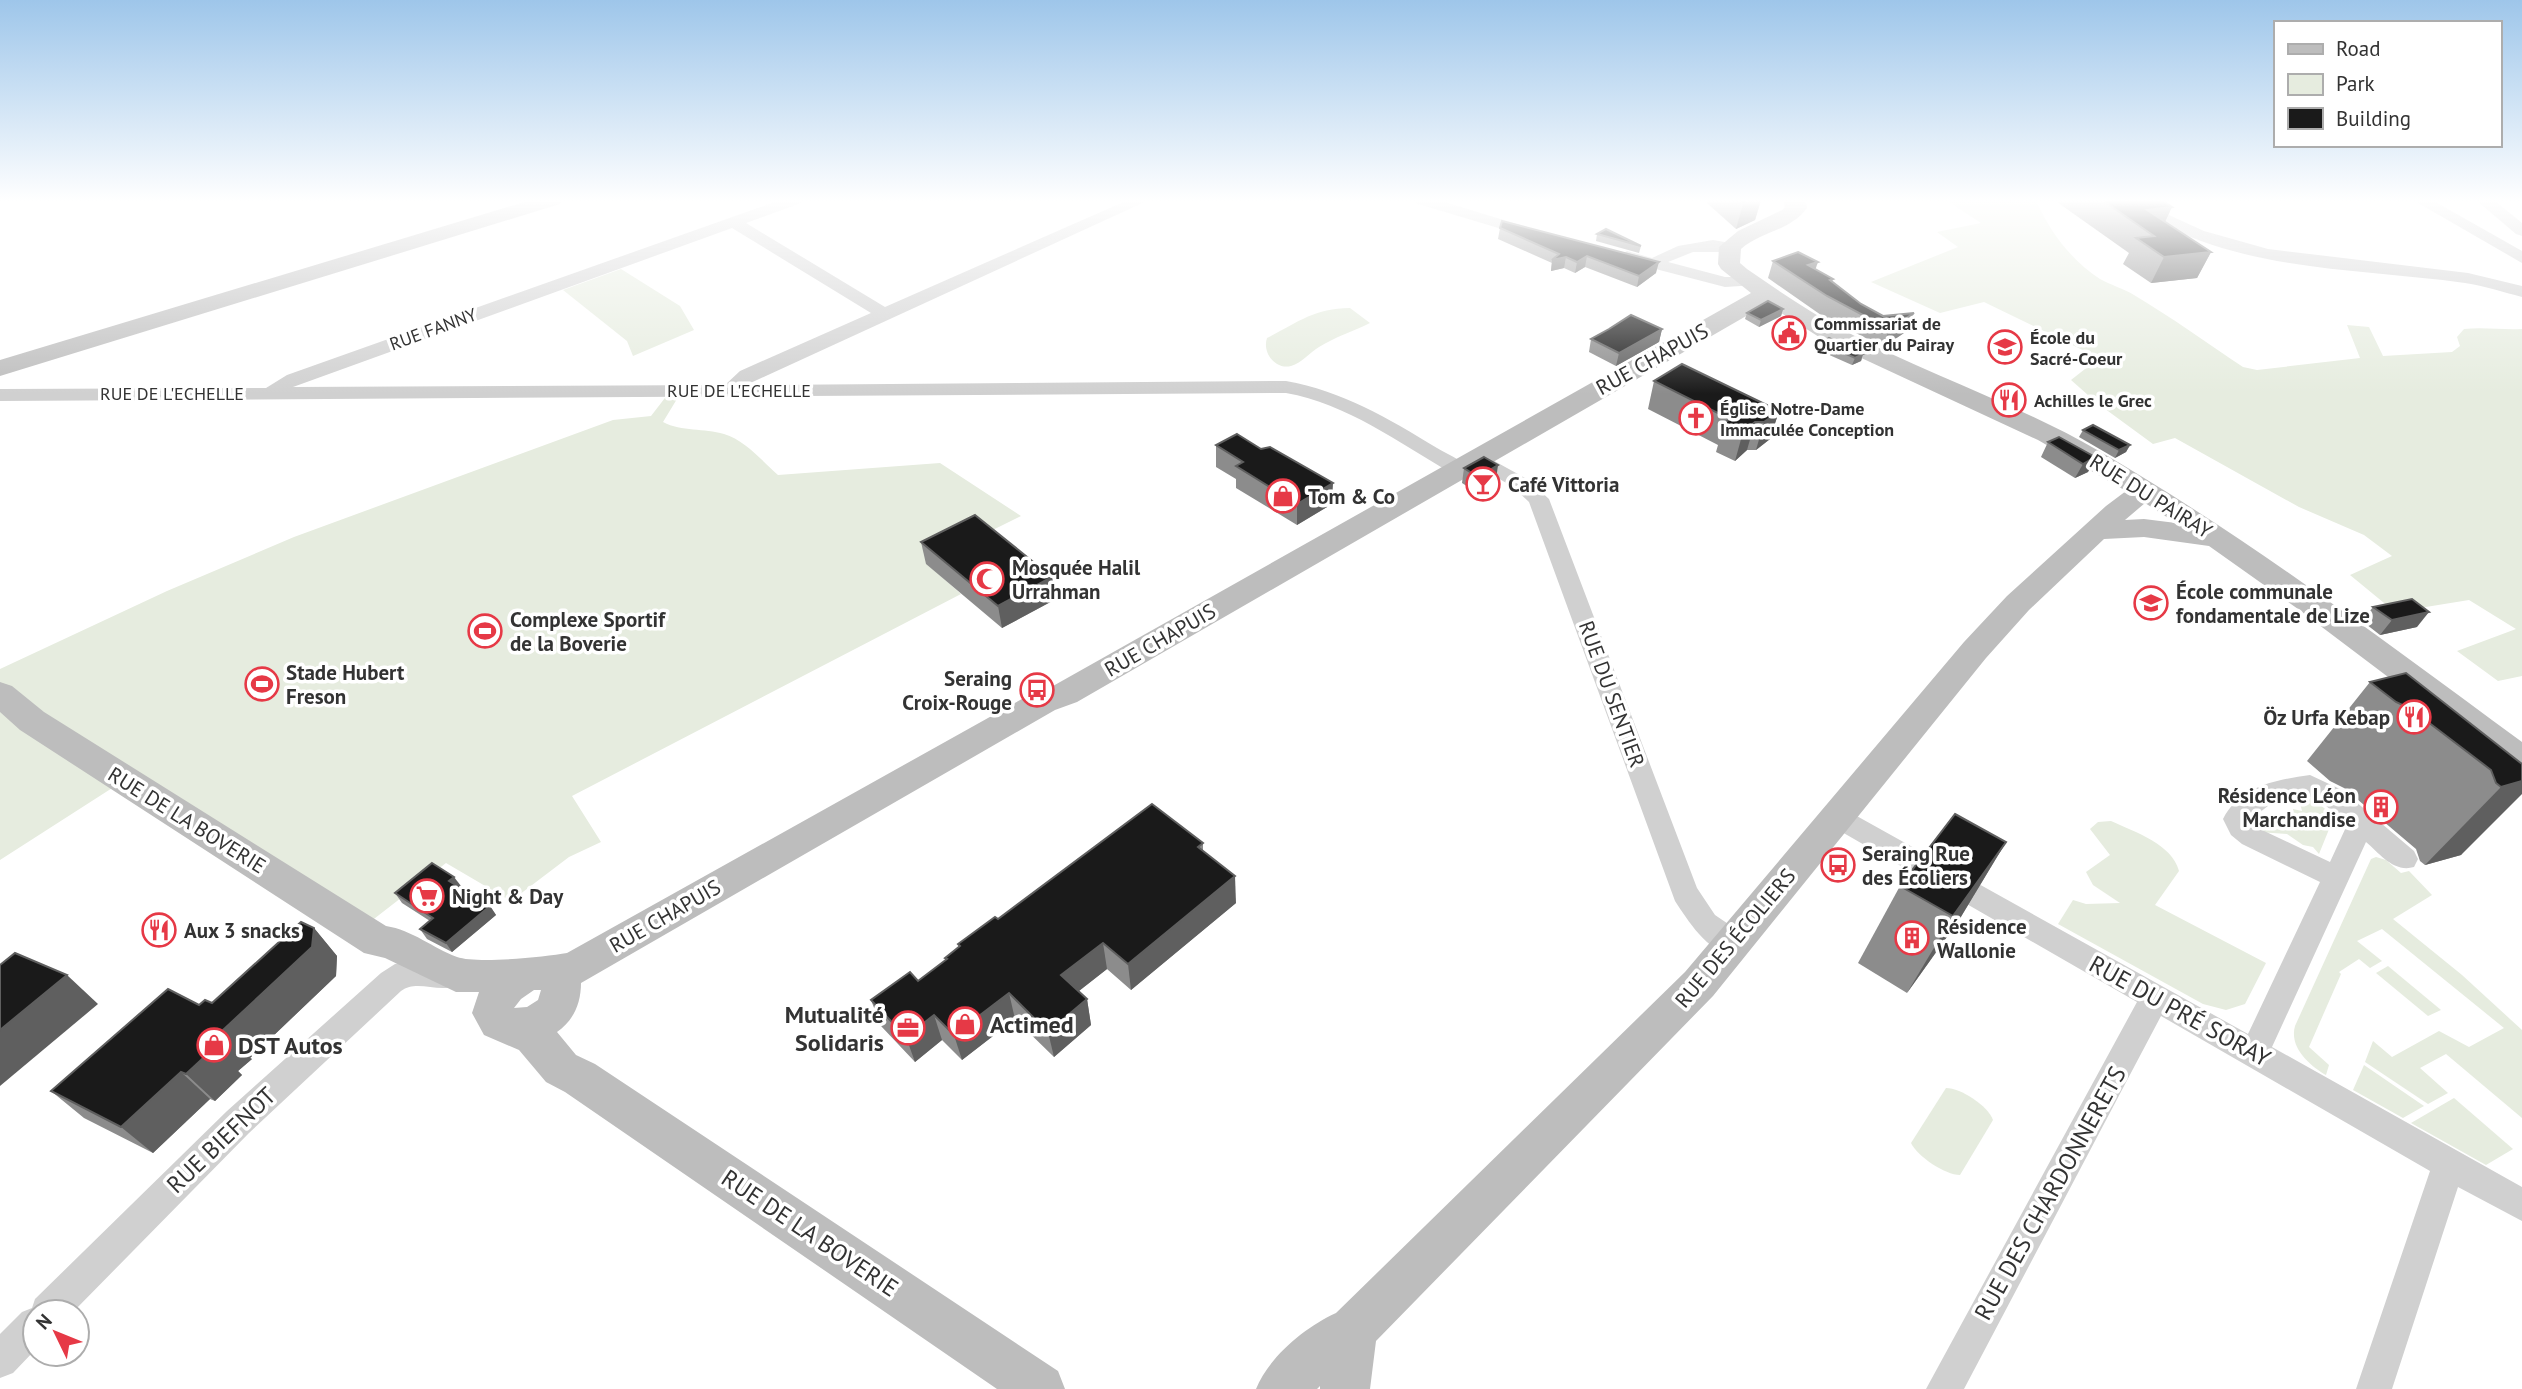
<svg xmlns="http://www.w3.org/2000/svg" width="2522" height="1389" viewBox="0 0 2522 1389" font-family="'PT Sans',sans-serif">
<rect width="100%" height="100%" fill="#fff"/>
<!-- green -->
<g fill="#e6ecdf">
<path d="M1946 200H2036C2049 231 2071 260 2100 279 2110 285 2123 288 2134 295 2171 317 2207 343 2243 367L2257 370 2360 358 2347 325 2369 327 2383 356 2452 352 2460 346 2457 337 2464 329C2484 327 2502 330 2522 329V676L2498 681 2457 651 2516 629 2469 600 2395 612 2350 575 2392 556 2364 535 2299 507 2175 438 2153 444 2097 403 2071 380 2099 358 1984 302 1940 313 1871 282 1958 247 1937 232 1981 223Z"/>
<path d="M621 269 680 306 694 330 633 356 627 341 563 290Z"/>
<path d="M1350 308 1370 323C1354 331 1335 337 1319 347 1310 352 1302 363 1291 366 1275 370 1262 352 1267 338 1297 323 1314 308 1350 308Z"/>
<path d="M668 394H680L663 422C682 432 704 428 724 434 745 440 762 461 778 475L940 463 1021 516 926 563 961 594 572 796 601 842 569 857 511 901 446 863 370 922 134 774 0 860V669L167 591 294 537 613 420 651 416Z"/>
<path d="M2297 791H2305L2334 817 2319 854 2313 847 2303 845 2287 834 2258 832 2247 817 2254 814 2259 824 2269 827V821L2277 823V817L2285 818 2284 813 2293 815V809L2302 811Z"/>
<path d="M2111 821C2135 832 2172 844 2179 871L2155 905 2266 963 2245 1004 2226 1010 2203 1004 2058 924 2073 900 2086 904 2120 903 2093 885 2086 872 2110 855 2090 829 2098 822Z"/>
<path d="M2376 857 2386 860 2401 873 2409 871 2432 895 2393 919 2462 975 2522 1030V1118L2446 1054 2420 1068 2448 1093 2428 1104 2365 1062 2373 1041 2392 1057 2439 1031 2469 1047 2504 1028 2382 929 2357 941 2382 961 2370 968 2359 959 2339 972 2341 974 2309 1047 2329 1065 2326 1075C2309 1065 2289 1047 2295 1026L2371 859Z"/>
<path d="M2388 966 2441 1010 2428 1016 2376 973Z"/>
<path d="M2364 1065 2424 1106 2403 1118 2353 1090Z"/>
<path d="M1946 1088C1961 1088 1988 1106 1993 1120L1960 1175C1945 1175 1917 1156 1911 1143Z"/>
<path d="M2454 1098 2513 1149 2486 1165 2411 1123Z"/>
</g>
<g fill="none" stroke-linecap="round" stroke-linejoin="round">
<!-- street -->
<g fill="#d0d0d0" fill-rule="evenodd">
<path d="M780 200H803L801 203 746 223 885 307 1128 200H1149L746 385 1286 381C1342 391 1388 418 1437 448 1447 454 1461 459 1468 469L1465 473H1451C1398 442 1347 404 1286 393L0 401V389L266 388 287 375ZM732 228 871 313 740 371 725 385 293 387Z"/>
<path d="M1413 200H1438L1537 230 1539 233 1537 236H1525L1415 203Z"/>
<path d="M2127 200H2146L2171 216 2204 231 2268 249 2468 273 2522 286V297C2503 292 2485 286 2465 283 2366 269 2264 272 2172 229 2157 222 2138 212 2127 200Z"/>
<path d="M2413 200H2432L2522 251V263Z"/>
<path d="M2476 200H2494L2522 223V236L2516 234Z"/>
<path d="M1713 240 1736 244 1738 247 1730 252H1693L1668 262 1725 277H1756L1759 281 1756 285 1725 287 1621 260 1619 256 1627 251 1652 258 1678 246Z"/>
<path d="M1478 452 1527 479 1549 499 1697 888 1715 915 1743 934 1747 943 1743 952C1713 962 1689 922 1675 901L1529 502 1513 487 1471 462 1468 458 1471 454Z"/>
<path d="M2310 775 2342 790 2414 851 2418 859 2414 867C2394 873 2380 854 2366 842L2272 1047 2522 1187V1221L2458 1187 2392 1389H2356L2430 1171 2161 1016 1964 1389H1926L2137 1002 1828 824 1824 817 1828 810 1837 807 1846 810 2248 1034 2320 882 2242 844 2231 835 2223 819C2240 786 2276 780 2310 775ZM2307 795 2324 804 2347 825 2330 862 2262 830 2250 820 2273 802Z"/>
<path d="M412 960 455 968 460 977 455 986C437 993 417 979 401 991L249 1133 73 1312H35V1350L13 1373 0 1378V1334L22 1312 32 1308 35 1299 227 1111 381 973 395 964Z"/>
</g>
<!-- secondary -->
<g fill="#bdbdbd" fill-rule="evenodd">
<path d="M531 200H564L560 204 0 376V360Z"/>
<path d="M1783 200H1805L1807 208C1790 231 1762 231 1741 249L1740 263 1747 269C1779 291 1811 313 1845 331 1928 375 2018 404 2099 451 2247 537 2384 641 2522 742V773L2510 769 2298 609 2209 546 2144 537 2104 539 2029 610 1986 658 1713 996 1376 1341 1370 1389H1320V1386L1317 1389H1256C1269 1357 1305 1327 1336 1313L1685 972 1964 642 2007 596 2106 506 2126 491 2038 440 1827 342 1767 304 1077 702 1055 710 581 983C581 1003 574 1020 557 1032L576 1055 595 1064 1058 1371 1065 1389H997L565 1092 546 1082 519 1050 484 1035 472 1013 479 992H456L385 958 364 953 20 730 0 712V682L12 686 44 712 386 926C412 930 433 948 457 957 477 964 544 957 567 953L1031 694 1053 686 1751 293 1721 269 1718 264 1719 247 1738 231 1782 210 1785 207ZM2145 503 2176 523 2144 519 2125 520ZM534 990H541L538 1000 527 1007 514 1008 521 999Z"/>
</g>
</g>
<!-- wall -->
<g fill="#8c8c8c">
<path d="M1708 200H1761L1755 220 1736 229 1707 203Z"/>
<path d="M2058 200H2162L2165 222 2211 252 2197 278 2151 283 2123 264 2129 253 2057 202Z"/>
<path d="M1500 228 1656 273 1637 287 1585 267 1575 273 1564 268 1551 271 1552 263 1498 239Z"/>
<path d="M1597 234 1641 246 1639 253 1596 241Z"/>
<path d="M1773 261 1815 269 1833 279 1832 282 1861 304 1907 331 1883 347 1821 315 1768 278Z"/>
<path d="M1783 309 1781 316 1759 327 1745 319 1747 313Z"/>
<path d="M1662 329 1659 342 1616 366 1589 352 1591 339Z"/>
<path d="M1821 343 1863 354 1861 361 1852 365 1818 350Z"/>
<path d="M1654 381 1779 411 1770 439 1756 450H1747L1735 461 1716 452 1718 445 1648 409Z"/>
<path d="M2083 430 2130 445 2126 452 2115 458 2079 437Z"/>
<path d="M2048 442 2095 457 2088 472 2075 478 2041 457Z"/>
<path d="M1216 445 1332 504 1297 525 1236 488V479L1216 467Z"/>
<path d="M1464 468 1496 480 1476 492 1462 483Z"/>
<path d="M921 542 1052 577 1056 599 1002 628 926 564Z"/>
<path d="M2373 607 2417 627 2380 635 2362 621Z"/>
<path d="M2370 682 2522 764 2461 855 2425 865 2420 861 2416 849 2344 788 2330 781 2307 761Z"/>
<path d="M2006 842 1959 920 1907 993 1858 963 1900 886Z"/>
<path d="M1203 843V851L1236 903 1131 990 1107 969 1079 991 1087 999 1091 1025 1054 1057 1015 1019 962 1060 942 1040 915 1062 881 1026 871 1000 918 981 946 960 945 958 959 947 958 944 998 919Z"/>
<path d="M461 886 460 887 490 906 496 915 452 952 427 939 420 929 430 921 402 903 395 893Z"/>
<path d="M314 928 337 956 336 976 250 1058 252 1059 238 1071 242 1075 215 1101 210 1099 153 1153 84 1118 51 1091 199 1005 212 1003Z"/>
</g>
<!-- shaded-wall -->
<g fill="#5f5f5f">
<path d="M1750 200H1761L1755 220 1736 229 1743 204Z"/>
<path d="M2172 207 2160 233 2147 210Z"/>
<path d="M2211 252 2197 278 2151 283 2164 257Z"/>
<path d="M1587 256 1585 267 1575 273 1577 262Z"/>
<path d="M1566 257 1564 268 1551 271 1552 260Z"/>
<path d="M1659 262 1656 273 1637 287 1639 276Z"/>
<path d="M1818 262 1812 279 1808 265Z"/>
<path d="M1783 309 1781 316 1759 327 1761 320Z"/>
<path d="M1914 313 1907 331 1883 347 1889 329Z"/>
<path d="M1662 329 1659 342 1616 366 1619 353Z"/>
<path d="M1863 354 1861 361 1852 365 1855 358Z"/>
<path d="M1779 411 1770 439 1756 450 1764 422Z"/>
<path d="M1755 422 1747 450 1735 461 1743 432Z"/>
<path d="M2130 445 2126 452 2115 458 2119 450Z"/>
<path d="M2095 457 2088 472 2075 478 2083 464Z"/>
<path d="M1498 465 1496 480 1476 492 1478 477Z"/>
<path d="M1333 483 1332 504 1297 525V504Z"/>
<path d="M1052 577 1056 599 1002 628 998 606Z"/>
<path d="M2429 612 2417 627 2380 635 2392 620Z"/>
<path d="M2522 781V794L2461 855 2425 865 2501 787Z"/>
<path d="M2006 842 1959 920 1907 993 1953 916Z"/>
<path d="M1235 876 1236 903 1131 990 1128 964Z"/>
<path d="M454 877 461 886 456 890 449 881Z"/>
<path d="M490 906 496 915 452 952 446 943Z"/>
<path d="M314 928 337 956 336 976 250 1058 252 1059 238 1071 242 1075 215 1101 186 1074 209 1046Z"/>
<path d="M1103 943 1107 969 1066 1001 1061 975Z"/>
<path d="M67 975 98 1004 0 1086V1030Z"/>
<path d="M1009 993 1015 1019 962 1060 954 1035Z"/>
<path d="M1087 999 1091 1025 1054 1057 1048 1032Z"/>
<path d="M934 1015 942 1040 915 1062 906 1037Z"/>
<path d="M181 1072 210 1099 153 1153 121 1127Z"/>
</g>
<!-- building -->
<g fill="#1a1a1a" stroke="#5f5f5f" stroke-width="2">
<path d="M1739 200H1750L1743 204Z"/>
<path d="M2102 200H2162L2172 207 2147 210 2211 252 2164 257 2136 238 2154 236Z"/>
<path d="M1502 221 1659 262 1639 276 1587 256 1577 262 1566 257 1552 260 1559 254 1500 228Z"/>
<path d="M1606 229 1641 246 1597 234Z"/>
<path d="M1798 252 1818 262 1808 265 1833 279 1830 280 1861 304 1883 316 1914 313 1889 329 1827 296 1773 261Z"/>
<path d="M1768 301 1783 309 1761 320 1747 313Z"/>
<path d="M1631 315 1662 329 1619 353 1591 339 1609 329Z"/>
<path d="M1829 338 1863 354 1855 358 1821 343Z"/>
<path d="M1682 364 1779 411 1764 422H1755L1743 432 1724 423 1730 419 1654 381Z"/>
<path d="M2093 425 2130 445 2119 450 2083 430Z"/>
<path d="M1237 434 1261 449 1270 447 1333 483 1297 504 1236 466 1243 462 1216 445Z"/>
<path d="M2059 437 2095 457 2083 464 2048 442Z"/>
<path d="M1484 457 1498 465 1478 477 1464 468Z"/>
<path d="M975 515 1052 577 998 606 921 542Z"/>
<path d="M2412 599 2429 612 2392 620 2373 607Z"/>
<path d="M2406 673 2522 764V781L2501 787 2496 783 2491 770 2411 709 2396 702 2370 682Z"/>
<path d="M1152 804 1203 843 1198 847 1235 876 1128 964 1103 943 1061 975 1087 999 1048 1032 1009 993 954 1035 934 1015 906 1037 871 1000 910 972 918 981 947 959 945 958 960 946 958 944 995 917 998 919Z"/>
<path d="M1955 814 2006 842 1953 916 1900 886Z"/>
<path d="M432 863 454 877 449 881 490 906 446 943 420 929 433 918 395 893Z"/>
<path d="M301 922 314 928 312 947 222 1031 224 1032 209 1046 214 1048 186 1074 181 1072 121 1127 51 1091 168 989 199 1005 205 1000 212 1003Z"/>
<path d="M15 953 67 975 0 1030V965Z"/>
</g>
<!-- sky -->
<linearGradient id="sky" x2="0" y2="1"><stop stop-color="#9ec6ea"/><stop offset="0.51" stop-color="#fff"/><stop offset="1" stop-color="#fff" stop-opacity="0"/></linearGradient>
<rect width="2522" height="394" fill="url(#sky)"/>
<!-- icons -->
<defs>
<symbol id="civic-ring" viewBox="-11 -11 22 22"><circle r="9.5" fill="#fff" stroke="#e63946" stroke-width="1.5"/><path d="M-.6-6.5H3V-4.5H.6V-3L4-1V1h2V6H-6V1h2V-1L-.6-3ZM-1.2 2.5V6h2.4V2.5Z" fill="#e63946"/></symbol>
<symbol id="school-ring" viewBox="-11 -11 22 22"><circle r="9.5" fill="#fff" stroke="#e63946" stroke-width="1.5"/><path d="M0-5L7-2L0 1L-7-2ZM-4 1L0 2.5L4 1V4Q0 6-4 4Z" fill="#e63946"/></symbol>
<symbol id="restaurant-ring" viewBox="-11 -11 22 22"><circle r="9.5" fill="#fff" stroke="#e63946" stroke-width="1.5"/><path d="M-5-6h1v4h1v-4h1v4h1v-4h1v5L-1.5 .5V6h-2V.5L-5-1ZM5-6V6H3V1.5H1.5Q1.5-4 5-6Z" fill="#e63946"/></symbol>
<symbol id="church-ring" viewBox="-11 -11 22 22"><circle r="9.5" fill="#fff" stroke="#e63946" stroke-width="1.5"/><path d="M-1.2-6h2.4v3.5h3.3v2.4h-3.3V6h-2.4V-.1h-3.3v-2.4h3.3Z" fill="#e63946"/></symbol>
<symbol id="bar-ring" viewBox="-11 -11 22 22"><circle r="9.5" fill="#fff" stroke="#e63946" stroke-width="1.5"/><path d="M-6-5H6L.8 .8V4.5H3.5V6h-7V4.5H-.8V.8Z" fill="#e63946"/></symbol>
<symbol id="shop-ring" viewBox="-11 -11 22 22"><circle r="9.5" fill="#fff" stroke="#e63946" stroke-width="1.5"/><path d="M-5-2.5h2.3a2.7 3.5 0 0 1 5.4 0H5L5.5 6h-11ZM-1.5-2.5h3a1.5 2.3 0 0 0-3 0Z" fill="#e63946"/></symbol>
<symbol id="mosque-ring" viewBox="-11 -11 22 22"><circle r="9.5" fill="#fff" stroke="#e63946" stroke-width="1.5"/><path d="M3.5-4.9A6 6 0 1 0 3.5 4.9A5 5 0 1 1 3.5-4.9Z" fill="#e63946"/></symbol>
<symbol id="stadium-ring" viewBox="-11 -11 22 22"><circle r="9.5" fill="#fff" stroke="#e63946" stroke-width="1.5"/><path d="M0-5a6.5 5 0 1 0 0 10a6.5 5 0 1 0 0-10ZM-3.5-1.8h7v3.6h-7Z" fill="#e63946"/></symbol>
<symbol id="bus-ring" viewBox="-11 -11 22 22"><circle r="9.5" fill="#fff" stroke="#e63946" stroke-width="1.5"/><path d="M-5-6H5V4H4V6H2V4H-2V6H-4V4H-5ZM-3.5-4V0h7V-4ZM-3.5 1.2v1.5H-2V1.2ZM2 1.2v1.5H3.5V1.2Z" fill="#e63946"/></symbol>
<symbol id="building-ring" viewBox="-11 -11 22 22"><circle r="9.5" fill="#fff" stroke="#e63946" stroke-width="1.5"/><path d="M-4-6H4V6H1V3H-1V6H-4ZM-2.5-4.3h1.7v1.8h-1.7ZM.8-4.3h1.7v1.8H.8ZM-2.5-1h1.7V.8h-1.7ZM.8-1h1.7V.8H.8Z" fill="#e63946"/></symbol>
<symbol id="supermarket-ring" viewBox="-11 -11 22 22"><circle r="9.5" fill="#fff" stroke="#e63946" stroke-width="1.5"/><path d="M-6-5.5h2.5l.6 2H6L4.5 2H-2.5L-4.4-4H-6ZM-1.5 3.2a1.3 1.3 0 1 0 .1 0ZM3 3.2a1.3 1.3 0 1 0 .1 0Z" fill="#e63946"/></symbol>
<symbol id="office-ring" viewBox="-11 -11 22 22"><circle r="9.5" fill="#fff" stroke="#e63946" stroke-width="1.5"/><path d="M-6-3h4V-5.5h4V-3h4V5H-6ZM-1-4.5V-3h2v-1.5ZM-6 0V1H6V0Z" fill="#e63946"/></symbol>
</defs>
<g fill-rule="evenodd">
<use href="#civic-ring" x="1770" y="314" width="38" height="38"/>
<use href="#school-ring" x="1986" y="328" width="38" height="38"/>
<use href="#restaurant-ring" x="1990" y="381" width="38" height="38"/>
<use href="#church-ring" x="1677" y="399" width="38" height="38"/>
<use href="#bar-ring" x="1464" y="465" width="38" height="38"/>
<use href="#shop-ring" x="1264" y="477" width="38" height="38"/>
<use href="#mosque-ring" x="968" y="560" width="38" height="38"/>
<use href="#school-ring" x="2132" y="584" width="38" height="38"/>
<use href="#stadium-ring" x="466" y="612" width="38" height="38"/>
<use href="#stadium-ring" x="243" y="665" width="38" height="38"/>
<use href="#bus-ring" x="1018" y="671" width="38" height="38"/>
<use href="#restaurant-ring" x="2395" y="698" width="38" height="38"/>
<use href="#building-ring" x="2362" y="788" width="38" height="38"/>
<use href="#bus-ring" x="1819" y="846" width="38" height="38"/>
<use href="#supermarket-ring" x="408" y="877" width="38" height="38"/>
<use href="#restaurant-ring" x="140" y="911" width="38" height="38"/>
<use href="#building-ring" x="1893" y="919" width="38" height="38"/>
<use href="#shop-ring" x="946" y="1005" width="38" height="38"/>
<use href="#office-ring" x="889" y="1009" width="38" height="38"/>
<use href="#shop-ring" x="195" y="1026" width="38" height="38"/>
</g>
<g text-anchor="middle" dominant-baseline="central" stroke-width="7" stroke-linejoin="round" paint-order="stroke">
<!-- far-poi labels -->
<g font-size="18" font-weight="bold" fill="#333" stroke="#fff" text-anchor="start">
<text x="1814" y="323">Commissariat de<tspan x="1814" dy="21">Quartier du Pairay</tspan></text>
<text x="2030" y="337">École du<tspan x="2030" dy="21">Sacré-Coeur</tspan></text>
<text x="2034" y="400">Achilles le Grec</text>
<text x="1720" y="408">Église Notre-Dame<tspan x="1720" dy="21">Immaculée Conception</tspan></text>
</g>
<!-- far-street labels -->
<g font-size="18" fill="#333" stroke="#fff">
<text transform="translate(433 329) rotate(-20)">RUE FANNY</text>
<text x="739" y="390">RUE DE L'ECHELLE</text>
<text x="172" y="393">RUE DE L'ECHELLE</text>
</g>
<!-- street labels -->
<g font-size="21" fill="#333" stroke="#fff">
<text transform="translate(1652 359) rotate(-29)">RUE CHAPUIS</text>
<text transform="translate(2151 496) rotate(32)">RUE DU PAIRAY</text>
<text transform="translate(1160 640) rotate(-30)">RUE CHAPUIS</text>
<text transform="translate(1612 694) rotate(70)">RUE DU SENTIER</text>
<text transform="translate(187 820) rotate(32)">RUE DE LA BOVERIE</text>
<text transform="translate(665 916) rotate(-30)">RUE CHAPUIS</text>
<text transform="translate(1735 938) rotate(-50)">RUE DES ÉCOLIERS</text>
</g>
<!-- poi labels -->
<g font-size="21" font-weight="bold" fill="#333" stroke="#fff" text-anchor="start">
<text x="1508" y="484">Café Vittoria</text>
<text x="1308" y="496">Tom &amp; Co</text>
<text x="1012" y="567">Mosquée Halil<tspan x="1012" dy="24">Urrahman</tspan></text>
<text x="2176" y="591">École communale<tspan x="2176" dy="24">fondamentale de Lize</tspan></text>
<text x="510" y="619">Complexe Sportif<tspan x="510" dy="24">de la Boverie</tspan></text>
<text x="286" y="672">Stade Hubert<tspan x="286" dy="24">Freson</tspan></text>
<text x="1012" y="678" text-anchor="end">Seraing<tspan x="1012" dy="24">Croix-Rouge</tspan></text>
<text x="2390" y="717" text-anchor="end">Öz Urfa Kebap</text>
<text x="2356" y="795" text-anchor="end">Résidence Léon<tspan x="2356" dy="24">Marchandise</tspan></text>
<text x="1862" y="853">Seraing Rue<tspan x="1862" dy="24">des Écoliers</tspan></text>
<text x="452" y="896">Night &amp; Day</text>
<text x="1937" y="926">Résidence<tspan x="1937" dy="24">Wallonie</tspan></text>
<text x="184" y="930">Aux 3 snacks</text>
</g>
<!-- near-street labels -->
<g font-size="24" fill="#333" stroke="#fff">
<text transform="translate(2180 1011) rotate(29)">RUE DU PRÉ SORAY</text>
<text transform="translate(221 1140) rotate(-44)">RUE BIEFNOT</text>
<text transform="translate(2050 1193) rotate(-61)">RUE DES CHARDONNERETS</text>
<text transform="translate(810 1233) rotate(34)">RUE DE LA BOVERIE</text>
</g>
<!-- near-poi labels -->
<g font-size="24" font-weight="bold" fill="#333" stroke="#fff" text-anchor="start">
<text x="884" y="1014" text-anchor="end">Mutualité<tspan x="884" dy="28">Solidaris</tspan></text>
<text x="990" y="1024">Actimed</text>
<text x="238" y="1045">DST Autos</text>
</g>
</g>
<!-- legend -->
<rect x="2274" y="21" width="228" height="126" fill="#ffffff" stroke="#adadad" stroke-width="2"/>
<rect x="2288" y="44" width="35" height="10" fill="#bdbdbd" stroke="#adadad" stroke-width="2"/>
<text x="2336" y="56" font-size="21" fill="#333333">Road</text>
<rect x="2288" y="74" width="35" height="21" fill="#e6ecdf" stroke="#adadad" stroke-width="2"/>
<text x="2336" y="91" font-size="21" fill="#333333">Park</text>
<rect x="2288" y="108" width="35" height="21" fill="#1a1a1a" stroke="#adadad" stroke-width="2"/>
<text x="2336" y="126" font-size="21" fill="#333333">Building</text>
<!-- north arrow -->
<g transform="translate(56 1333) rotate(313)"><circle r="33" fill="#ffffff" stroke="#adadad" stroke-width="2"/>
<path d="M0-5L12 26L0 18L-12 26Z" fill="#e63946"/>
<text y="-10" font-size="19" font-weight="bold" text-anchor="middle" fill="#333333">N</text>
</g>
</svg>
